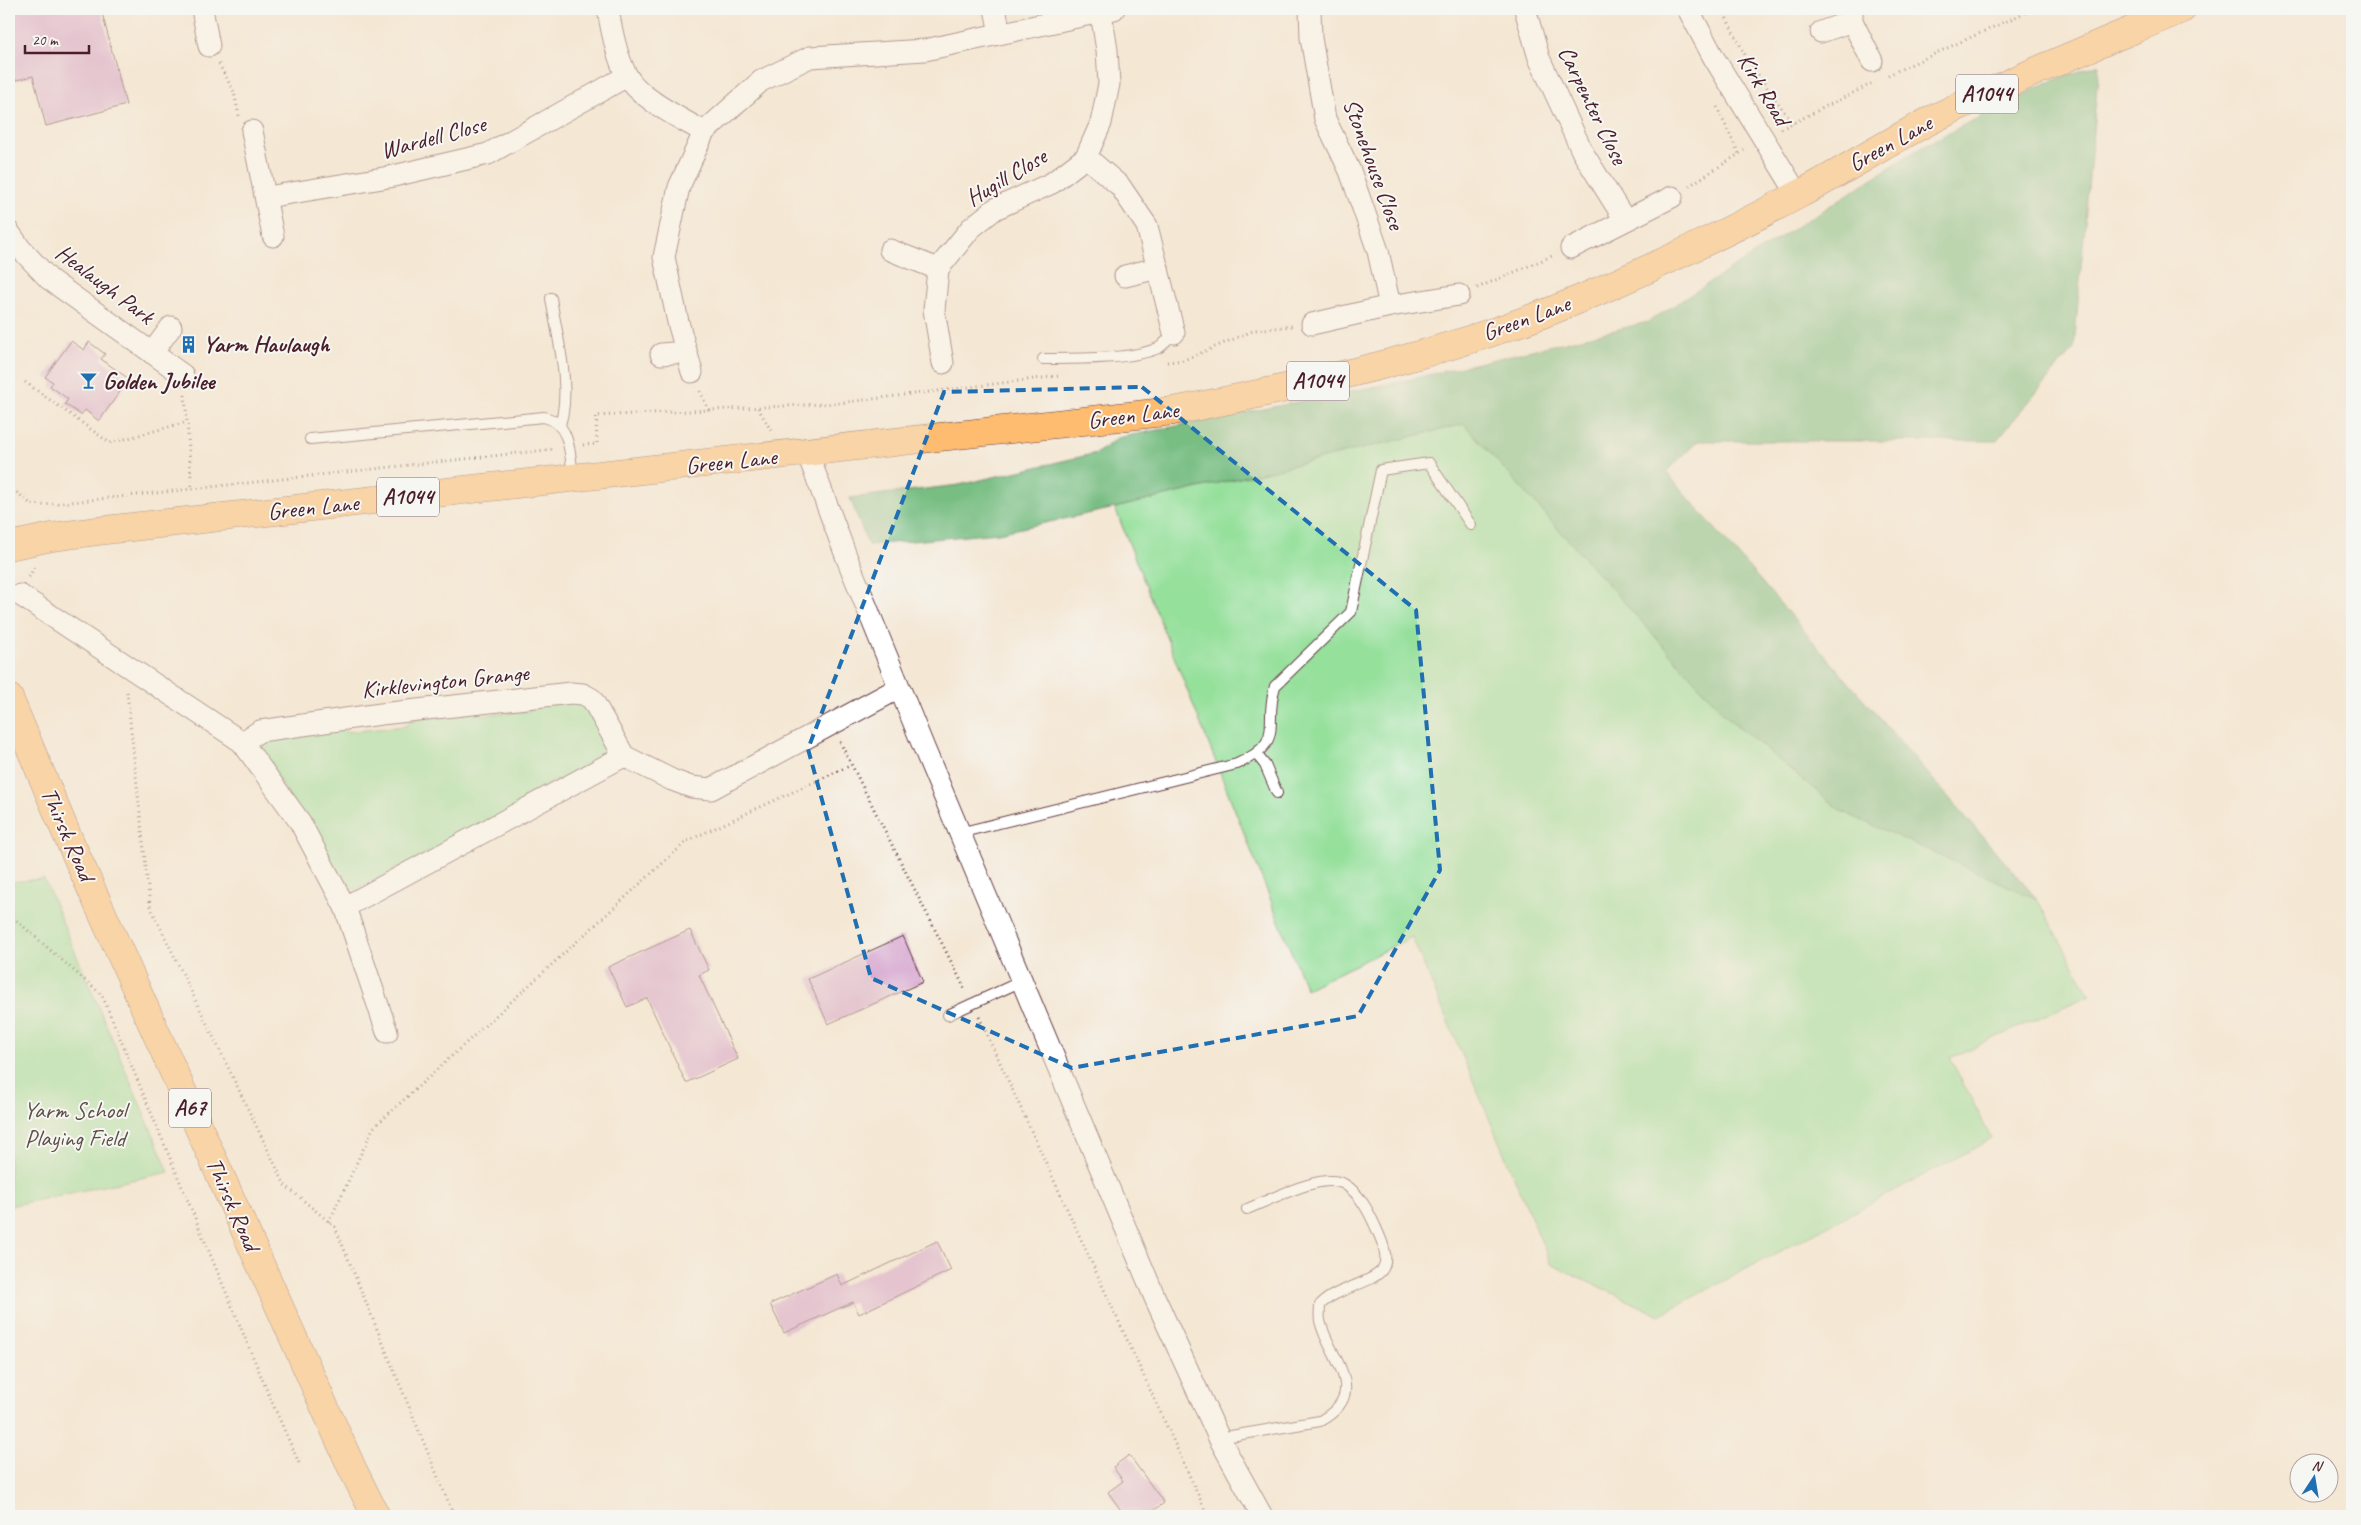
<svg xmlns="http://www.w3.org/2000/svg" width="2361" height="1525" viewBox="0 0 2361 1525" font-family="Caveat,sans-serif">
<rect width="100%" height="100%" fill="#f6f6f2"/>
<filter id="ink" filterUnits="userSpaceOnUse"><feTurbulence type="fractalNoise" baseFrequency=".02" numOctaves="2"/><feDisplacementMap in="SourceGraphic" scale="10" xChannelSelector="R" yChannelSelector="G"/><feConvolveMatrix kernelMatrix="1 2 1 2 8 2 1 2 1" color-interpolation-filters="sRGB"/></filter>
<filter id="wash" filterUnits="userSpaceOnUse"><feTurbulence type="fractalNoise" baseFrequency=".0096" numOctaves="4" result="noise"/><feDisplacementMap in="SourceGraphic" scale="20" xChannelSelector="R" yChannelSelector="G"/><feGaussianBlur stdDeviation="1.12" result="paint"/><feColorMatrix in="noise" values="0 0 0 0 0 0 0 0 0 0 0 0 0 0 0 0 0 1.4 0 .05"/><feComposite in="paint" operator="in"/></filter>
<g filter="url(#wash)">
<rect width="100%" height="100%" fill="#f4e7d4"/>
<!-- green -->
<g fill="#95e09b" stroke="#708063">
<path d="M1464 424 1728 718 1841 811 2037 899 2090 995 1950 1058 1992 1139 1659 1315 1551 1264 1412 937 1306 989 1115 508Z"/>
<path d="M574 701 587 707 606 742 604 755 568 780C554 778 524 795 517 807L356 890 345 886 261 751 266 740 339 727 347 732 406 726 411 719 476 710 482 715 529 711 534 704Z"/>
<path d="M44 879 169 1172 9 1206V882Z"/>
</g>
<!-- forest -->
<path fill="#78be83" stroke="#616e57" d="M2099 64 2074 348 1996 441H1698L1666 472 2037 899 1841 811 1728 718 1464 424 1115 508 998 533 868 545 850 498 959 485 1097 453 1117 438 1403 381 1648 322 1923 146 2046 83Z"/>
<g id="blocks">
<!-- building -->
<g fill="#d29acb">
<path d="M9 9H101L126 105 46 126 33 76 9 82Z"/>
<path d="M71 341 84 350 89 342 105 354 101 359 129 379 99 421 85 410 81 415 65 404 68 399 50 386 53 382 45 377Z"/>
<path d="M690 930 709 970 699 975 738 1059 686 1083 647 998 627 1007 608 967Z"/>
<path d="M903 936 923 982 828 1024 808 979Z"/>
<path d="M937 1241 951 1270 859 1314 853 1302 784 1333 770 1304 837 1274 842 1286Z"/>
<path d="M1129 1455 1164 1503 1146 1516H1125L1108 1492 1123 1481 1113 1467Z"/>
</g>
</g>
</g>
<g filter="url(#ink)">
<use href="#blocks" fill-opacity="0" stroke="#643d44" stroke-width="1"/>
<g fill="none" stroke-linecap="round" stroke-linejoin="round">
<defs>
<g id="service">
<path d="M551 298C557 337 572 387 560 425"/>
<path d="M1043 359C1071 359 1136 360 1160 347 1165 343 1169 337 1174 333"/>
<path d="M310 439 544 417C571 423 570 455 573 477"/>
<path d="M1257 755 1265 765 1277 793"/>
<path d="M959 833 1237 764C1287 741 1263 726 1275 686L1351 612 1381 470 1429 463 1471 525"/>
<path d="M948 1015 1022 981"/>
<path d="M1219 1438 1320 1421C1372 1392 1329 1359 1320 1321 1319 1316 1320 1310 1320 1305 1336 1288 1371 1284 1382 1270 1390 1259 1382 1241 1377 1230 1370 1214 1360 1193 1344 1184 1323 1172 1270 1200 1247 1209"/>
</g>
<g id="minor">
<path d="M202 9 209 46"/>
<path d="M608 9C611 28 617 58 627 76 640 99 682 119 704 132"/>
<path d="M995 9 1000 33"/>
<path d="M1310 9 1311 38 1325 119 1350 171 1378 251 1390 306 1312 324"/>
<path d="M1525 9 1539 58 1583 153 1625 220"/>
<path d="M1688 9 1714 58 1798 195"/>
<path d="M1852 9V21L1872 61"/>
<path d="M1821 32 1852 21"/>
<path d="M252 131 273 236"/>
<path d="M1086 157 1120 186 1147 226 1174 333"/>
<path d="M267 197 389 177 488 154 627 76"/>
<path d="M9 232 20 248 49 279 183 375"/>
<path d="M1571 248 1672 197"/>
<path d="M890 250 938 269"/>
<path d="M1125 276 1158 268"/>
<path d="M1390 306 1459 295"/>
<path d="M152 353 171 327"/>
<path d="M661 354 686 352"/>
<path d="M943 363 934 310 938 269 971 228 995 209 1052 183 1086 157 1101 123 1109 84 1107 50 1101 13"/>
<path d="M692 372 678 322 664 257 679 187 704 132 761 81 810 57 925 50 1114 9"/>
<path d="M807 452 848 561 924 748 1155 1298 1219 1438 1262 1516"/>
<path d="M20 595 242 742"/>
<path d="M624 756 345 907 300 822 242 742 260 731 381 714 571 693 583 694 592 699 624 756 672 780 691 787 711 789 899 688"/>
<path d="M345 907 387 1032"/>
</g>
<g id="primary">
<path d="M9 546 52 537 105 530 1173 411C1313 384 1454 353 1585 297 1657 266 1728 232 1798 195 1846 170 1892 139 1941 115 2020 76 2102 43 2182 9"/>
<path d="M9 698 67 835 352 1468 376 1516"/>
</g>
</defs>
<!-- service casing -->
<use href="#service" stroke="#643d44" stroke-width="12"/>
<!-- minor casing -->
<use href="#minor" stroke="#643d44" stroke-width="23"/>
<!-- primary casing -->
<use href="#primary" stroke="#643d44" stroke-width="29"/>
<!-- path -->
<g stroke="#643d44" stroke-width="3" stroke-dasharray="1 4" stroke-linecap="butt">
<path d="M1722 9 1747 59 1793 124"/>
<path d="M219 64 234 92 239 116"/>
<path d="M1888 75 2033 9"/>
<path d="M1717 107 1739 154"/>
<path d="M1781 129 1873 83"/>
<path d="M1689 186 1745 150"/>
<path d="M1477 288 1552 256"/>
<path d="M1167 362 1184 360 1255 330 1292 326"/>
<path d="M25 382 110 443 187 422"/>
<path d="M700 391 709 411"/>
<path d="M185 395 192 489 555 449"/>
<path d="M758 408 772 432"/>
<path d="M583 445 597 444 596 416 840 403 1059 376"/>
<path d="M9 486 31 504 43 505 192 489"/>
<path d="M29 577 36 565"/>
<path d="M127 692 150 906 285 1185 335 1227 454 1516"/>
<path d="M840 742 966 991"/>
<path d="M9 914 102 995 271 1400 299 1463"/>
<path d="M979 1017 1208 1516"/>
<path d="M329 1222 373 1128 687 841 851 765"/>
</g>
<!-- service -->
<use href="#service" stroke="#fff" stroke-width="10"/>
<!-- minor -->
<use href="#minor" stroke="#fff" stroke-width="21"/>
<!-- primary -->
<use href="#primary" stroke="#fdbc70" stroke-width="28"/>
</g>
</g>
<!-- marked area -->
<path d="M0 0H2361V1525H0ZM1142 387 1416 610 1440 870 1358 1016 1072 1068 871 978 808 749 944 392Z" fill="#f4e7d4" fill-opacity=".55" fill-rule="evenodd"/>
<path fill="none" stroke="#1f6fb2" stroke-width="4" stroke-dasharray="10 6" stroke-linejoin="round" d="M1142 387 1416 610 1440 870 1358 1016 1072 1068 871 978 808 749 944 392Z"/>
<!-- icons -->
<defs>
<symbol id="building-bare" viewBox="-9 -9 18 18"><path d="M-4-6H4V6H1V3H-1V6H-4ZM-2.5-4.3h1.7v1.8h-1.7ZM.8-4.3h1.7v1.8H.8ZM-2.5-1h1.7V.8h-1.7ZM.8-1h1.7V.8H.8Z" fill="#1f6fb2" stroke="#f6f6f2" stroke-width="2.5" paint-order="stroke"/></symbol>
<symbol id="bar-bare" viewBox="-9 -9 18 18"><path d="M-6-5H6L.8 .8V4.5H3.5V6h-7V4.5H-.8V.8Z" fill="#1f6fb2" stroke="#f6f6f2" stroke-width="2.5" paint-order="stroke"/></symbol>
</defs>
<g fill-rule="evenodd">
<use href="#building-bare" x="176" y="332" width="25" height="25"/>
<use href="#bar-bare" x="76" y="368" width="25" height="25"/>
</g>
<g text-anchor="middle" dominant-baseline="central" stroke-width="4" stroke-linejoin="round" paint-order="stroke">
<!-- shield labels -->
<g fill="#f6f6f2" stroke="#7e6067" stroke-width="1">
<rect x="1956" y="74.5" width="62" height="39" rx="4"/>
<rect x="1287" y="361.5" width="62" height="39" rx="4"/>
<rect x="377" y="477.5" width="62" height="39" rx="4"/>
<rect x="169" y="1088.5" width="42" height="39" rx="4"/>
</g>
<g font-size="22" font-weight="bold" fill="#4a1f2b">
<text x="1987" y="94">A1044</text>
<text x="1318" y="381">A1044</text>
<text x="408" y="497">A1044</text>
<text x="190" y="1108">A67</text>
</g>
<!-- street labels -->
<g font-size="24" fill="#4a1f2b" stroke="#f6f6f2">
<text transform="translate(1764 89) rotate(59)">Kirk Road</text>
<text transform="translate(1593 105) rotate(64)">Carpenter Close</text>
<text transform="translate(433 137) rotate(-15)">Wardell Close</text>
<text transform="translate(1890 143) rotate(-29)">Green Lane</text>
<text transform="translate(1374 164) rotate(70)">Stonehouse Close</text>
<text transform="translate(1006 177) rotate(-31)">Hugill Close</text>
<text transform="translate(105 284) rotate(37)">Healaugh Park</text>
<text transform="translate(1526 318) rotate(-20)">Green Lane</text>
<text transform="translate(1133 415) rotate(-7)">Green Lane</text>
<text transform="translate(731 461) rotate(-6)">Green Lane</text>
<text transform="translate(313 507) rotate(-6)">Green Lane</text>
<text transform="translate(445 681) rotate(-6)">Kirklevington Grange</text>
<text transform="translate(68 834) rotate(66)">Thirsk Road</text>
<text transform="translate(233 1204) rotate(66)">Thirsk Road</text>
</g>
<!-- poi labels -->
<g font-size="24" font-weight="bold" fill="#4a1f2b" stroke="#f6f6f2" text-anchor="start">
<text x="203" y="344">Yarm Haulaugh</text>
<text x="103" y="381">Golden Jubilee</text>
</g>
<!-- park labels -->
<g font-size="24" fill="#5d4f47" stroke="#f6f6f2">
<text x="75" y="1110">Yarm School<tspan x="75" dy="28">Playing Field</tspan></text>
</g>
</g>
<!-- margin -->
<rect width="2361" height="1525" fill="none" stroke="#f6f6f2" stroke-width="30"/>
<!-- north arrow -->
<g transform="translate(2314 1478) rotate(12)"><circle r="24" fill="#f6f6f2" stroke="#b1a0a2"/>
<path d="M0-4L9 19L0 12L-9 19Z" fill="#1f6fb2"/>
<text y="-8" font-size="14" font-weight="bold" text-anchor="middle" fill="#4a1f2b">N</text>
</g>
<!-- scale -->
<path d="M25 45v8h64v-8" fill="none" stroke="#4a1f2b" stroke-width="2.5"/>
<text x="32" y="45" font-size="15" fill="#4a1f2b" stroke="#f6f6f2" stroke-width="4" paint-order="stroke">20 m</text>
</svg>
